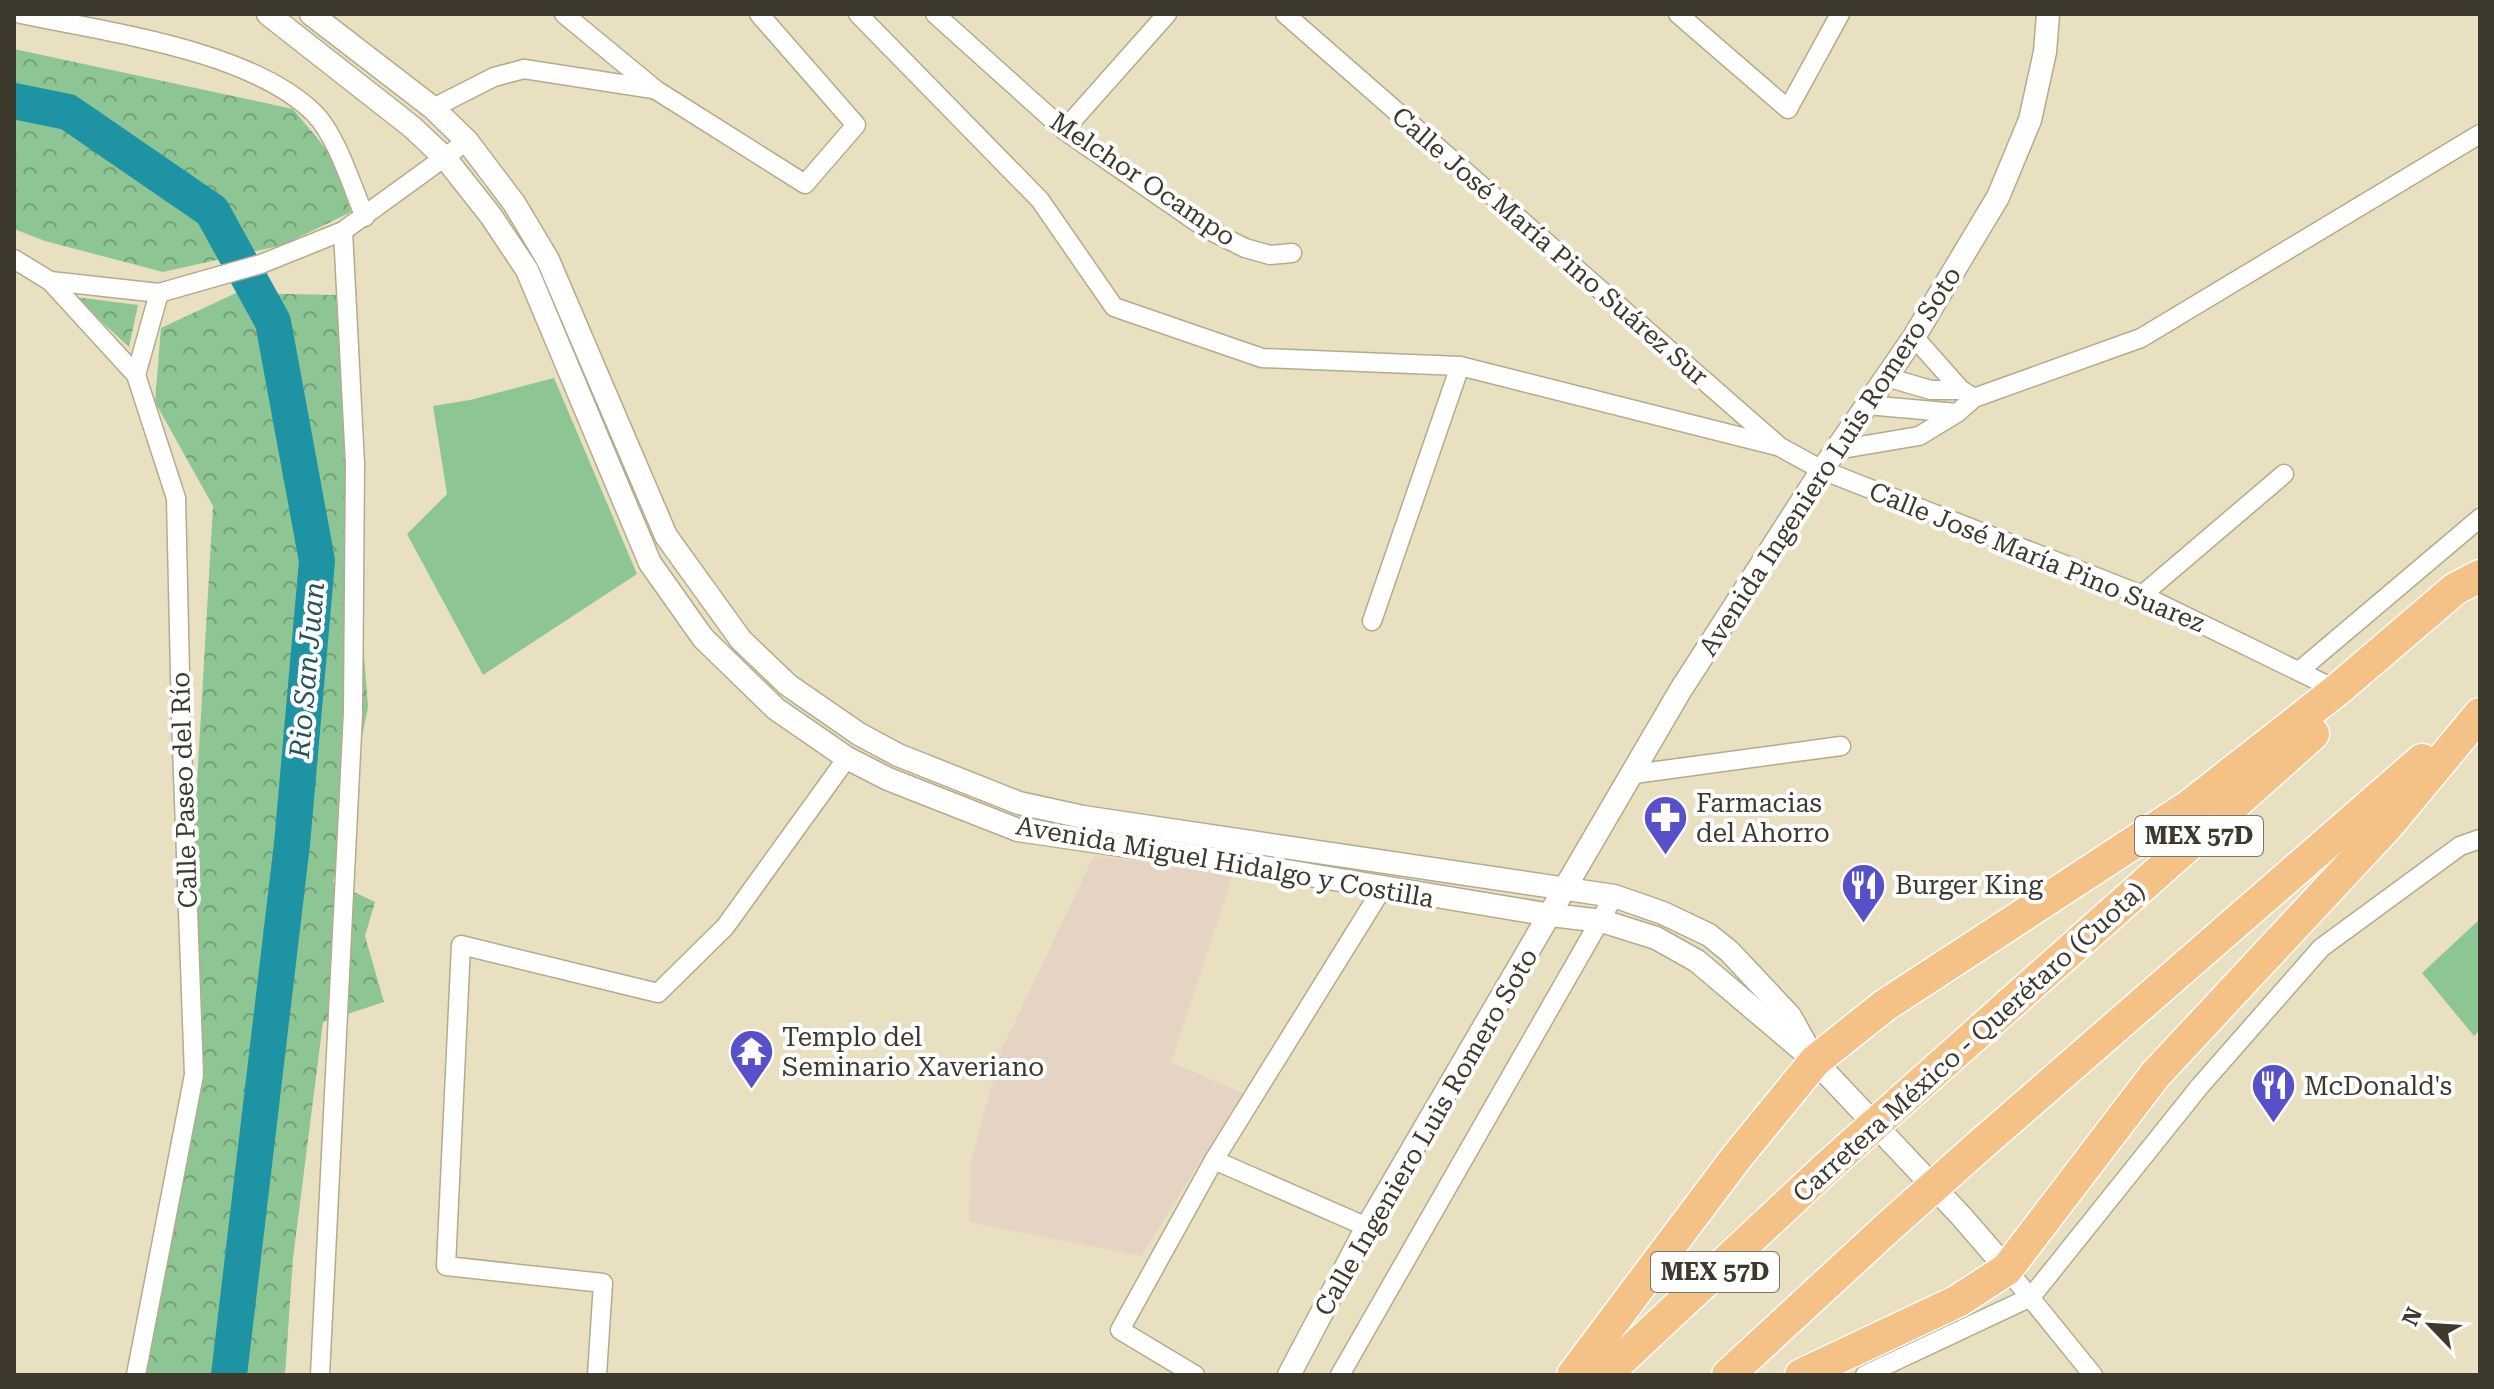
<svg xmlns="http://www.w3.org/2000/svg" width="2494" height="1389" viewBox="0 0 2494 1389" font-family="'Roboto Serif',serif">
<defs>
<pattern id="forest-crowns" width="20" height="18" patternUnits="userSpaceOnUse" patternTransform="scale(2)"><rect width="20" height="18" fill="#8ec594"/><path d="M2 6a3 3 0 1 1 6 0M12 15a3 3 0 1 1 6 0" fill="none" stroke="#75a179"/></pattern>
</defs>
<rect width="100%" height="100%" fill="#e9e0c1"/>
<!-- medical -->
<path fill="#e5d3c3" d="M1094 856 1234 872 1171 1062 1243 1093 1141 1256 969 1222 971 1161 1001 1051Z"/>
<!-- grass -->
<g fill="#8ec594">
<path d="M554 378 637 574 483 675 407 534 447 494 433 406 470 400Z"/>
<path d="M2480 919V1030L2474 1036 2422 973Z"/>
</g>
<!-- forest -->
<g fill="url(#forest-crowns)">
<path d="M14 49 293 109 331 155 351 212 283 245 163 272 45 241 14 229Z"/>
<path d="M236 293 336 295 368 707 333 882 375 902 365 936 384 1002 323 1022 293 1258 285 1375H142L201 1041 195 818 213 506 155 402 161 328Z"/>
<path d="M75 297 138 305 129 347Z"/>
</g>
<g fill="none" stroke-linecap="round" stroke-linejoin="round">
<!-- river -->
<path stroke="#1e93a4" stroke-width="36" d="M14 101 68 112 212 211 273 322 317 561 292 844 229 1375"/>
<defs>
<g id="minor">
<path d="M21 14C106 32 250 50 314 113 337 136 352 187 365 217"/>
<path d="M564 14 656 90 805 184 856 125 759 14"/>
<path d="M858 14 1040 200 1114 307 1262 358 1460 366 1777 446"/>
<path d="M935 14 1064 130 1207 229 1245 248 1270 255 1292 253"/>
<path d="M1285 14 1780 447 1822 470 2142 595 2337 690"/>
<path d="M1678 14 1788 109 1840 14"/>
<path d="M433 108 494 77 524 69 653 89"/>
<path d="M1064 130 1167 14"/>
<path d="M14 259 50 281 136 375 176 498 181 718 194 1075 136 1375"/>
<path d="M50 281 159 293 261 264 343 231 467 141"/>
<path d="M1914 337 1961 390 1974 398"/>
<path d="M136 375 159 293"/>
<path d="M1886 377 1931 390H1961"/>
<path d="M1867 405 1957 413"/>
<path d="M1836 450 1919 436 1957 413 1974 398 2141 338 2480 134"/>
<path d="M2142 595 2284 474"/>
<path d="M1372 621 1460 366"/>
<path d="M2299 671 2480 518"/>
<path d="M1634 774 1841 746"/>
<path d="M1214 1160 1367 1227"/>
<path d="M2007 1269 2093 1375"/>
<path d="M320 1375 353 713 355 464 343 231"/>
<path d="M597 1375 603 1283 446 1266 461 945 658 993 725 927 847 758"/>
<path d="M1195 1375 1120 1330 1214 1160 1382 889"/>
<path d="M1340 1375 1614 896"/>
<path d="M1865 1375 2031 1297 2200 1086 2321 948 2460 846 2480 839"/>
</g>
<g id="tertiary">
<path d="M268 14 412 127 446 159 491 216 527 270 650 563 703 638 776 709 847 758 888 779 1018 830 1195 856 1551 915 1602 921 1656 938 1697 961 1815 1061 1962 1217 2007 1269"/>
<path d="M311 14 433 108 467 141 514 203 548 260 666 536 741 640 788 685 859 734 898 755 1019 803 1083 817 1614 896 1663 913 1709 935 1729 951 1790 1016 1809 1050"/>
<path d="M1289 1375 1367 1227 1680 691 1822 470 1914 337 1998 197 2030 120 2045 52 2048 14"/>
</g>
<g id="motorway">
<path d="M1919 1085 2313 734"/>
<path d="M1978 1147 2422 760"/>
<path d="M1573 1375 1736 1158 1815 1061 1884 1006 2188 807 2337 690 2455 589 2480 576"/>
<path d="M1605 1375 1825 1169"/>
<path d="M1728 1375 1885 1230"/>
<path d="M1801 1375 1958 1301 2007 1269 2155 1075 2388 825 2480 714"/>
</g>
</defs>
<!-- minor casing -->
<use href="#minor" stroke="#b4ab8d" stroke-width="21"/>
<!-- tertiary casing -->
<use href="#tertiary" stroke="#b4ab8d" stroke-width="25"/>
<!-- motorway casing -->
<use href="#motorway" stroke="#fff" stroke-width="35"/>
<!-- minor -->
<use href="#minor" stroke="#fff" stroke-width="18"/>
<!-- tertiary -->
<use href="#tertiary" stroke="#fff" stroke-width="22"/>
<!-- motorway -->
<use href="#motorway" stroke="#f4c186" stroke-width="32"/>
<defs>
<g id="motorway-bridge">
<path d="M1825 1169 1919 1085"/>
<path d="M1885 1230 1978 1147"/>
</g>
</defs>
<!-- motorway-bridge casing -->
<use href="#motorway-bridge" stroke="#fff" stroke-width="35" stroke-linecap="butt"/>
<!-- motorway-bridge -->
<use href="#motorway-bridge" stroke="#f4c186" stroke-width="32"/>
</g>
<!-- icons -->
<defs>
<symbol id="pharmacy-pin" viewBox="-11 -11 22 30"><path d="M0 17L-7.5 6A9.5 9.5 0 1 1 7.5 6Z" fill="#5751c9" stroke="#fff"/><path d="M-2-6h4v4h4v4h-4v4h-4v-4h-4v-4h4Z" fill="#fff"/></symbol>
<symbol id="restaurant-pin" viewBox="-11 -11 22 30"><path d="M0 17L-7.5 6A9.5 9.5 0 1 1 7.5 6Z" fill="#5751c9" stroke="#fff"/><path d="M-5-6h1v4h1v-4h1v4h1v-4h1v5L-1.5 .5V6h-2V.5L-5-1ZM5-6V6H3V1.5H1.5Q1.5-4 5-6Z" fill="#fff"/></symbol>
<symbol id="temple-pin" viewBox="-11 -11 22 30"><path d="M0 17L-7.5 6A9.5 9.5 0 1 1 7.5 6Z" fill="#5751c9" stroke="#fff"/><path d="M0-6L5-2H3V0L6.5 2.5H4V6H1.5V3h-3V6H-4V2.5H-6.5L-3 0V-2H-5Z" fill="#fff"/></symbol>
</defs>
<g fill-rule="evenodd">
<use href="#pharmacy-pin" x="1640" y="792" width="51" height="69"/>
<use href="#restaurant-pin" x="1838" y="860" width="51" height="69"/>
<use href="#temple-pin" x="726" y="1026" width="51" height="69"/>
<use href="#restaurant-pin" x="2248" y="1060" width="51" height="69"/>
</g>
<g text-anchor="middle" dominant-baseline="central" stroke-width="8" stroke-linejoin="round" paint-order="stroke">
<!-- shield labels -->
<g fill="#fff" stroke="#77756c" stroke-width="2">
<rect x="2135" y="816" width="128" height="40" rx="6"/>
<rect x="1651" y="1252" width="128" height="40" rx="6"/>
</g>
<g font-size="24" font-weight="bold" fill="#3d3a2d">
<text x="2199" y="836">MEX 57D</text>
<text x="1715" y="1272">MEX 57D</text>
</g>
<!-- street labels -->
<g font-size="26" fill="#3d3a2d" stroke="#fff">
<text transform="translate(1143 179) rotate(34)">Melchor Ocampo</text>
<text transform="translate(1550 246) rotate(41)">Calle José María Pino Suárez Sur</text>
<text transform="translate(1830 461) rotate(-57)">Avenida Ingeniero Luis Romero Soto</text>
<text transform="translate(2037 557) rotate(22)">Calle José María Pino Suarez</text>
<text transform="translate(184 790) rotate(-92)">Calle Paseo del Río</text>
<text transform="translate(1225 862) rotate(10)">Avenida Miguel Hidalgo y Costilla</text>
<text transform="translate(1969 1042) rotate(-42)">Carretera México - Querétaro (Cuota)</text>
<text transform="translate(1426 1132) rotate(-60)">Calle Ingeniero Luis Romero Soto</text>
</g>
<!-- poi labels -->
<g font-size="26" fill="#3d3a2d" stroke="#fff" text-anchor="start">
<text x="1696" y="803">Farmacias<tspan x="1696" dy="30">del Ahorro</tspan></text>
<text x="1895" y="885">Burger King</text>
<text x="782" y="1037">Templo del<tspan x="782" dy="30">Seminario Xaveriano</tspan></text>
<text x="2304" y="1086">McDonald's</text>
</g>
<!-- water labels -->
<g font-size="28" font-style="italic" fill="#26545b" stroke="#fff">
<text transform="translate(307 670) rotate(-85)">Rio San Juan</text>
</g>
</g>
<!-- border -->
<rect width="2494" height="1389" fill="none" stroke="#3d3a2d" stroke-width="32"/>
<!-- north arrow -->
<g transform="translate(2430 1325) rotate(295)" stroke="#ffffff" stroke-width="6" paint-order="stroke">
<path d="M0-6L14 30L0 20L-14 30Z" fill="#3d3a2d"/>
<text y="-12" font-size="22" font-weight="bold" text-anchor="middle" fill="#3d3a2d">N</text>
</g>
</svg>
